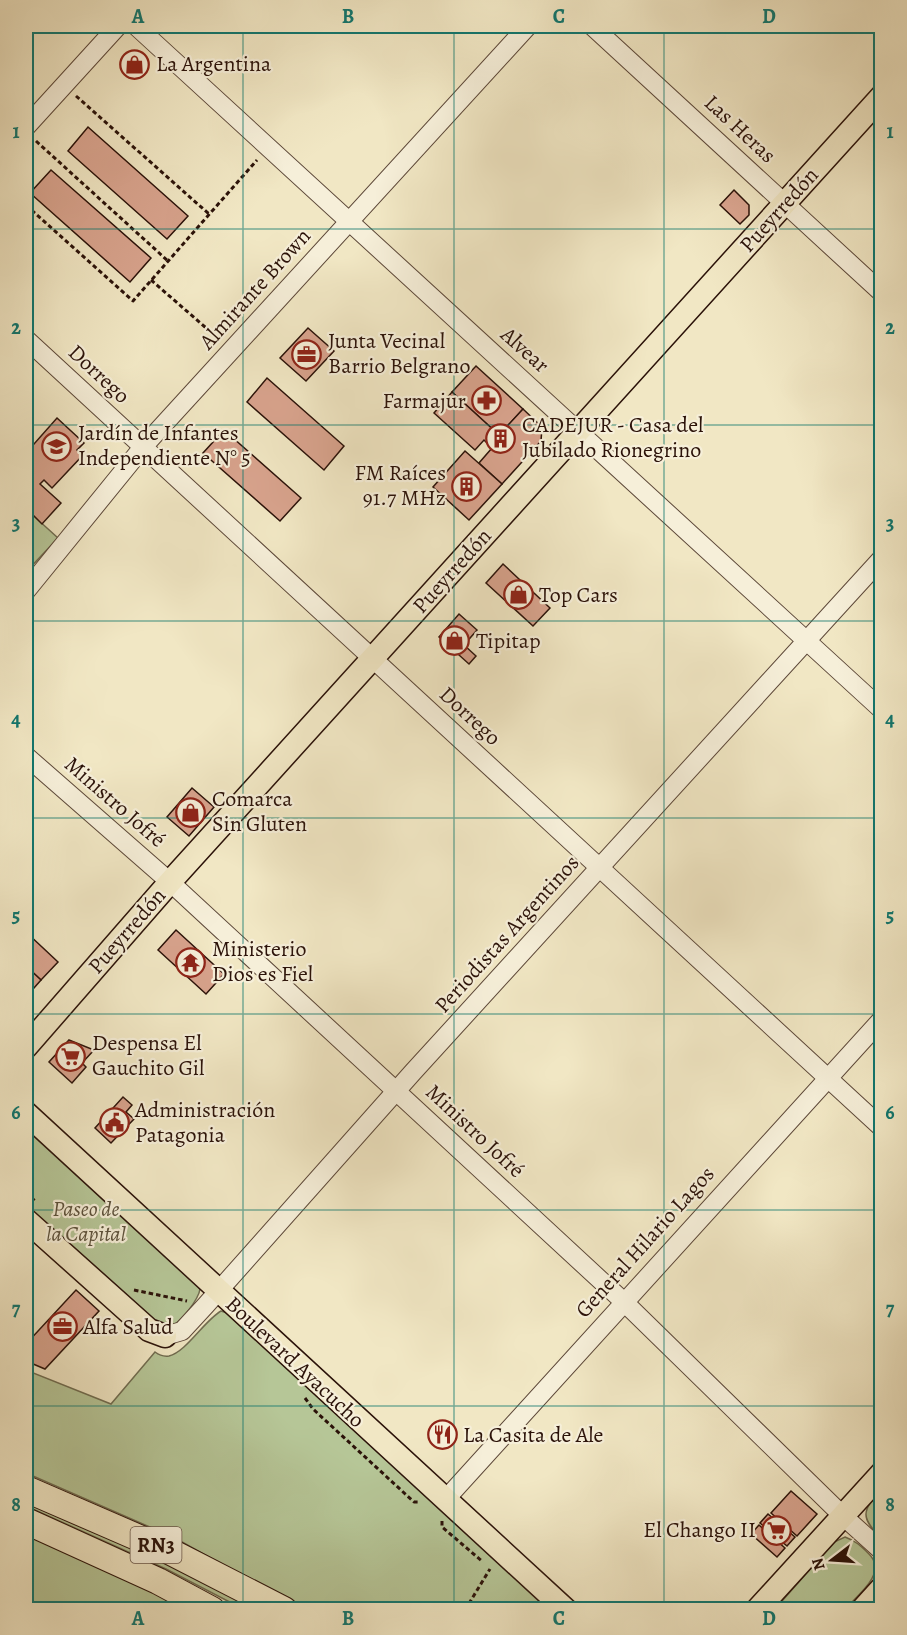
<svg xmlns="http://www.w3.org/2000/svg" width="907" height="1635" viewBox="0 0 907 1635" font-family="Alegreya,serif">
<rect width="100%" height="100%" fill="#f1e7c4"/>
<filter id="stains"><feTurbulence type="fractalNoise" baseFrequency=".00333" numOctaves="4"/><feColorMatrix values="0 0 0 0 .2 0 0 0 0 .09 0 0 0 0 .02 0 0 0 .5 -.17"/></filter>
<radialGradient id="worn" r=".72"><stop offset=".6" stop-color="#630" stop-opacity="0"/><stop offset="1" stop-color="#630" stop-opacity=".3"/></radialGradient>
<!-- green -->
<g fill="#b6c697" stroke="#706c50" stroke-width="1.5">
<path d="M26 509 58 538 26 572Z"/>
<path d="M26 1126 195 1281 200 1289C199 1298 180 1325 170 1326 165 1326 159 1324 155 1323L26 1207Z"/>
<path d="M221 1311 230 1314 557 1609H301L175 1538 26 1473V1370L111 1404 155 1352C159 1355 163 1357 169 1356 186 1352 204 1321 221 1311Z"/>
<path d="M881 1490V1538C860 1517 862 1511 881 1490Z"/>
<path d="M26 1501 168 1564 261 1609H243L166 1569 26 1506Z"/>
<path d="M26 1534 191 1609H26Z"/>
<path d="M845 1537C856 1541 861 1546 869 1554 888 1573 858 1595 845 1609H775L834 1542Z"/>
</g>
<!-- building -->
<g fill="#d8a38d" stroke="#2b1209" stroke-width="1.5">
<path d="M88 127 188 216 167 239 68 151Z"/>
<path d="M51 170 151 258 130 282 30 193Z"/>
<path d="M734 190 749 205V215L740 224 720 205Z"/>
<path d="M308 328 334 351 306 381 280 358Z"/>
<path d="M476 366 523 409 499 435 452 392Z"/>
<path d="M267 378 344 446 324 470 247 402Z"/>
<path d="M452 392 499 435 523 409 542 427 541 441 502 484 479 463 492 448 484 440 475 450 434 413Z"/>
<path d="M57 418 84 443 77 450 83 455 52 488 44 480 40 484 61 503 42 524 26 508V453Z"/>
<path d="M224 430 301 498 280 521 203 453Z"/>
<path d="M465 451 502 484 469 520 433 487Z"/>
<path d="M503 564 550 608 533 626 486 583Z"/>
<path d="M459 614 477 630 464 645 476 656 469 664 439 637Z"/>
<path d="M192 788 214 807 189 836 167 817Z"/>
<path d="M176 930 224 974 206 994 158 950Z"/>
<path d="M26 932 58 962 41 980 26 966Z"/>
<path d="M26 966 41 980 26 997Z"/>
<path d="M69 1040 94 1050 82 1063 86 1067 72 1083 49 1062Z"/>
<path d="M123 1097 132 1105 126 1112 134 1119 111 1143 95 1128Z"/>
<path d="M76 1290 99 1311 45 1369 26 1361V1344Z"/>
<path d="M791 1491 817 1514 797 1536 771 1513Z"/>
<path d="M768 1514 795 1537 787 1546 760 1523Z"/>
<path d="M759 1525 785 1548 777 1557 751 1534Z"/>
</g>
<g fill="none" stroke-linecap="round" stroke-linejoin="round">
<defs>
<g id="minor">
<path d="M136 26 882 710"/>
<path d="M592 26 882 293"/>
<path d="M26 127 118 26"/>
<path d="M26 339 882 1128"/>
<path d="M26 591 143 447 528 26"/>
<path d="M26 756 170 882 623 1301 843 1516 882 1551"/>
<path d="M165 1336 182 1331 206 1305 413 1072 882 558"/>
<path d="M445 1500 882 1019"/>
</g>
<g id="major">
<path d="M26 1047 170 882 882 96"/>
<path d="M26 1113 566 1610"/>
<path d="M26 1220 149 1330 165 1336"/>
<path d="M757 1610 882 1473"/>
<path d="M862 1610 882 1588"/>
</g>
<g id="highway">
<path d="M26 1489 169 1551 284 1610"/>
<path d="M26 1521 158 1581 212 1610"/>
</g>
</defs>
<!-- minor casing -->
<use href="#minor" stroke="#5c4738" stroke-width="20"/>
<!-- major casing -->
<use href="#major" stroke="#2b1209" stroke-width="25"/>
<!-- highway casing -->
<use href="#highway" stroke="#2b1209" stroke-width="28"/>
<!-- path -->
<g stroke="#2b1209" stroke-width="3" stroke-dasharray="4.5 3" stroke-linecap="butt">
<path d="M76 96 209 214"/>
<path d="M36 141 168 261"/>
<path d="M26 205 133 301 257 160"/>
<path d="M151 280 220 340"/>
<path d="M26 1192 36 1202"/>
<path d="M134 1290 187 1301"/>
<path d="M305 1398 313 1409 414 1502H419"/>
<path d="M442 1521V1527L483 1562"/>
<path d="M465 1610 490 1569"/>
</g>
<!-- minor -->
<use href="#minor" stroke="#f6efd9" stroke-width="18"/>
<!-- major -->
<use href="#major" stroke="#f1e7c4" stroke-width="22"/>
<!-- highway -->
<use href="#highway" stroke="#f1e7c4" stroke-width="26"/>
</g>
<!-- grid -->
<path fill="none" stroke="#0f766e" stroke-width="1.5" stroke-opacity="0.55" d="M243 26V1610M454 26V1610M664 26V1610M26 229H882M26 425H882M26 621H882M26 818H882M26 1014H882M26 1210H882M26 1406H882"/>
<!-- icons -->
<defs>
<symbol id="shop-ring" viewBox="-11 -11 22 22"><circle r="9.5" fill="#f6efd9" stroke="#8f2418" stroke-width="1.5"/><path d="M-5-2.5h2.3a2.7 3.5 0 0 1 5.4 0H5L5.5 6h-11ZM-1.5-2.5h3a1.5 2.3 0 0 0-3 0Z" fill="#8f2418"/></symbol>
<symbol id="office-ring" viewBox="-11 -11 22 22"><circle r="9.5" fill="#f6efd9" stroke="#8f2418" stroke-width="1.5"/><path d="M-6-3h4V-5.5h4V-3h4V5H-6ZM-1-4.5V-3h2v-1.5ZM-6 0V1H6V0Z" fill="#8f2418"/></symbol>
<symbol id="pharmacy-ring" viewBox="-11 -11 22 22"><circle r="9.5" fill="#f6efd9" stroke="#8f2418" stroke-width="1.5"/><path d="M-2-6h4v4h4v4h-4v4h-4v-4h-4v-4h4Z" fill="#8f2418"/></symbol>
<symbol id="building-ring" viewBox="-11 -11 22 22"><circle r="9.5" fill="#f6efd9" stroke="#8f2418" stroke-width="1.5"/><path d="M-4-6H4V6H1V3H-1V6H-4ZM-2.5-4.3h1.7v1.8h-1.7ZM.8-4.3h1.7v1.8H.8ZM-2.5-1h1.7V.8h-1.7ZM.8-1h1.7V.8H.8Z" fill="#8f2418"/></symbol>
<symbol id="school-ring" viewBox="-11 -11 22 22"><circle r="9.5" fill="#f6efd9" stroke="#8f2418" stroke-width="1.5"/><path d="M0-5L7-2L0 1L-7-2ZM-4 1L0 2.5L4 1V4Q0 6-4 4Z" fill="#8f2418"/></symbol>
<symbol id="temple-ring" viewBox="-11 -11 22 22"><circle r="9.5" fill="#f6efd9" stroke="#8f2418" stroke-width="1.5"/><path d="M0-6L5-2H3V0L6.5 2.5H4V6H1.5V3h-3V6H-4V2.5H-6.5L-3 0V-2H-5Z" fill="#8f2418"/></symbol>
<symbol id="supermarket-ring" viewBox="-11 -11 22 22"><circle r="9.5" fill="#f6efd9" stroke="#8f2418" stroke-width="1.5"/><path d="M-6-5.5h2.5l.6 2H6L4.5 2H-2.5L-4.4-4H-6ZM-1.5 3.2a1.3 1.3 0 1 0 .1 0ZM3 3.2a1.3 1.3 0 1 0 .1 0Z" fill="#8f2418"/></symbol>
<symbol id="civic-ring" viewBox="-11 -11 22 22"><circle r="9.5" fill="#f6efd9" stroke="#8f2418" stroke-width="1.5"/><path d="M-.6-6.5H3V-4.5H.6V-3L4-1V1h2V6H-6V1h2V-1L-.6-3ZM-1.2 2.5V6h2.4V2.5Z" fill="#8f2418"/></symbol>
<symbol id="restaurant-ring" viewBox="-11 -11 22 22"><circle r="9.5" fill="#f6efd9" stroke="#8f2418" stroke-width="1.5"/><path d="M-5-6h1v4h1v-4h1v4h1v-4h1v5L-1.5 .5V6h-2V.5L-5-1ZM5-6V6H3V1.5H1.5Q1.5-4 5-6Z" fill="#8f2418"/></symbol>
</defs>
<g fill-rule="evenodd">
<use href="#shop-ring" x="118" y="48" width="33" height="33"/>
<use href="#office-ring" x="290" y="338" width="33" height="33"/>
<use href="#pharmacy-ring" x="470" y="384" width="33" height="33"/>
<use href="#building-ring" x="484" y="422" width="33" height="33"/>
<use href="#school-ring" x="40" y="430" width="33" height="33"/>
<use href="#building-ring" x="450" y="470" width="33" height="33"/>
<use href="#shop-ring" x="502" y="578" width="33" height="33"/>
<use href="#shop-ring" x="438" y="624" width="33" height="33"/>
<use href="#shop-ring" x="174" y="796" width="33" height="33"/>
<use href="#temple-ring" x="174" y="946" width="33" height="33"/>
<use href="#supermarket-ring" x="54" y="1040" width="33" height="33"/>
<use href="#civic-ring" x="98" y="1106" width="33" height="33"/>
<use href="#office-ring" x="46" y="1310" width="33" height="33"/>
<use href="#restaurant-ring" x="426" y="1418" width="33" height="33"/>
<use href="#supermarket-ring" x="760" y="1514" width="33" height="33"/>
</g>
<g text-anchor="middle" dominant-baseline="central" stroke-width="4.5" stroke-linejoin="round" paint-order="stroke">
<!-- shield labels -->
<rect fill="#f6efd9" stroke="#685447" stroke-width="1.5" x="130.5" y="1527" width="51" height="36" rx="4.5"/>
<g font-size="21" font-weight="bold" fill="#2b1209">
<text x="156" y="1545">RN3</text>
</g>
<!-- poi labels -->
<g font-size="22" fill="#2b1209" stroke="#f6efd9" text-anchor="start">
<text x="156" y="64">La Argentina</text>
<text x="328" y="341">Junta Vecinal<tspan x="328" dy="25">Barrio Belgrano</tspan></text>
<text x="466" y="401" text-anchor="end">Farmajur</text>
<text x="522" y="425">CADEJUR - Casa del<tspan x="522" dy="25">Jubilado Rionegrino</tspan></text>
<text x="78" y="433">Jardín de Infantes<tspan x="78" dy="25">Independiente N° 5</tspan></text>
<text x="446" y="473" text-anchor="end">FM Raíces<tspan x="446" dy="25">91.7 MHz</tspan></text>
<text x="539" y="595">Top Cars</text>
<text x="476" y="641">Tipitap</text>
<text x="212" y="799">Comarca<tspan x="212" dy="25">Sin Gluten</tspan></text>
<text x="212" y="949">Ministerio<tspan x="212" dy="25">Dios es Fiel</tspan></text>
<text x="92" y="1043">Despensa El<tspan x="92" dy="25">Gauchito Gil</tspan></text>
<text x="135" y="1110">Administración<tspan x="135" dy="25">Patagonia</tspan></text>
<text x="83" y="1327">Alfa Salud</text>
<text x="463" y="1435">La Casita de Ale</text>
<text x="756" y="1530" text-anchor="end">El Chango II</text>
</g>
<!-- street labels -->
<g font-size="22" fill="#2b1209" stroke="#f6efd9">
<text transform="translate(740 129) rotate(43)">Las Heras</text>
<text transform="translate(779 210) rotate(-48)">Pueyrredón</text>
<text transform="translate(255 289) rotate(-48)">Almirante Brown</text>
<text transform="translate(525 350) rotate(42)">Alvear</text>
<text transform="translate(99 374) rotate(43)">Dorrego</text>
<text transform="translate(452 571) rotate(-48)">Pueyrredón</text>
<text transform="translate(470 716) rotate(43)">Dorrego</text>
<text transform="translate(115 802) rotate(41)">Ministro Jofré</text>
<text transform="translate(127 931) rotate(-49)">Pueyrredón</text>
<text transform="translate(507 934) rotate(-48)">Periodistas Argentinos</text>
<text transform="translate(475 1131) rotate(43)">Ministro Jofré</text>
<text transform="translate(645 1242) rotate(-48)">General Hilario Lagos</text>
<text transform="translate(295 1362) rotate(43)">Boulevard Ayacucho</text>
</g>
<!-- park labels -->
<g font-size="22" font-style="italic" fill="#5c513b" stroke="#f6efd9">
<text x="86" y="1209">Paseo de<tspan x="86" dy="25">la Capital</tspan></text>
</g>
</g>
<!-- margin -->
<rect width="907" height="1635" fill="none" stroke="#f1e7c4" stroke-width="66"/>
<!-- north arrow -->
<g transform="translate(832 1560) rotate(253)" stroke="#f6efd9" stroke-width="4.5" paint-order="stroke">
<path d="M0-4.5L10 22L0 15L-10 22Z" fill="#2b1209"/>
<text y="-9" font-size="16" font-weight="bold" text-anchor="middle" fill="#2b1209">N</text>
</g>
<rect x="33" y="33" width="841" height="1569" fill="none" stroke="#0f766e" stroke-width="2"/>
<g font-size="20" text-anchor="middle" font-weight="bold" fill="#0f766e">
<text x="138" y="23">A</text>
<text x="348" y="23">B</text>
<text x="559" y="23">C</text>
<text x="769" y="23">D</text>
<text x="16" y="138">1</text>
<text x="890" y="138">1</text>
<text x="16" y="334">2</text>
<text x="890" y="334">2</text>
<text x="16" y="530">3</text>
<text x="890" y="530">3</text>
<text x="16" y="726">4</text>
<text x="890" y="726">4</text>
<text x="16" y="922">5</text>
<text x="890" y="922">5</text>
<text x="16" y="1119">6</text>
<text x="890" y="1119">6</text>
<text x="16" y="1315">7</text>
<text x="890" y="1315">7</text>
<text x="16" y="1511">8</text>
<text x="890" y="1511">8</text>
<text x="138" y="1625">A</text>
<text x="348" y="1625">B</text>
<text x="559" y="1625">C</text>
<text x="769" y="1625">D</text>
</g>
<rect width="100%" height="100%" filter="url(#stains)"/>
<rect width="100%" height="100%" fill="url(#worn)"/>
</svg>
